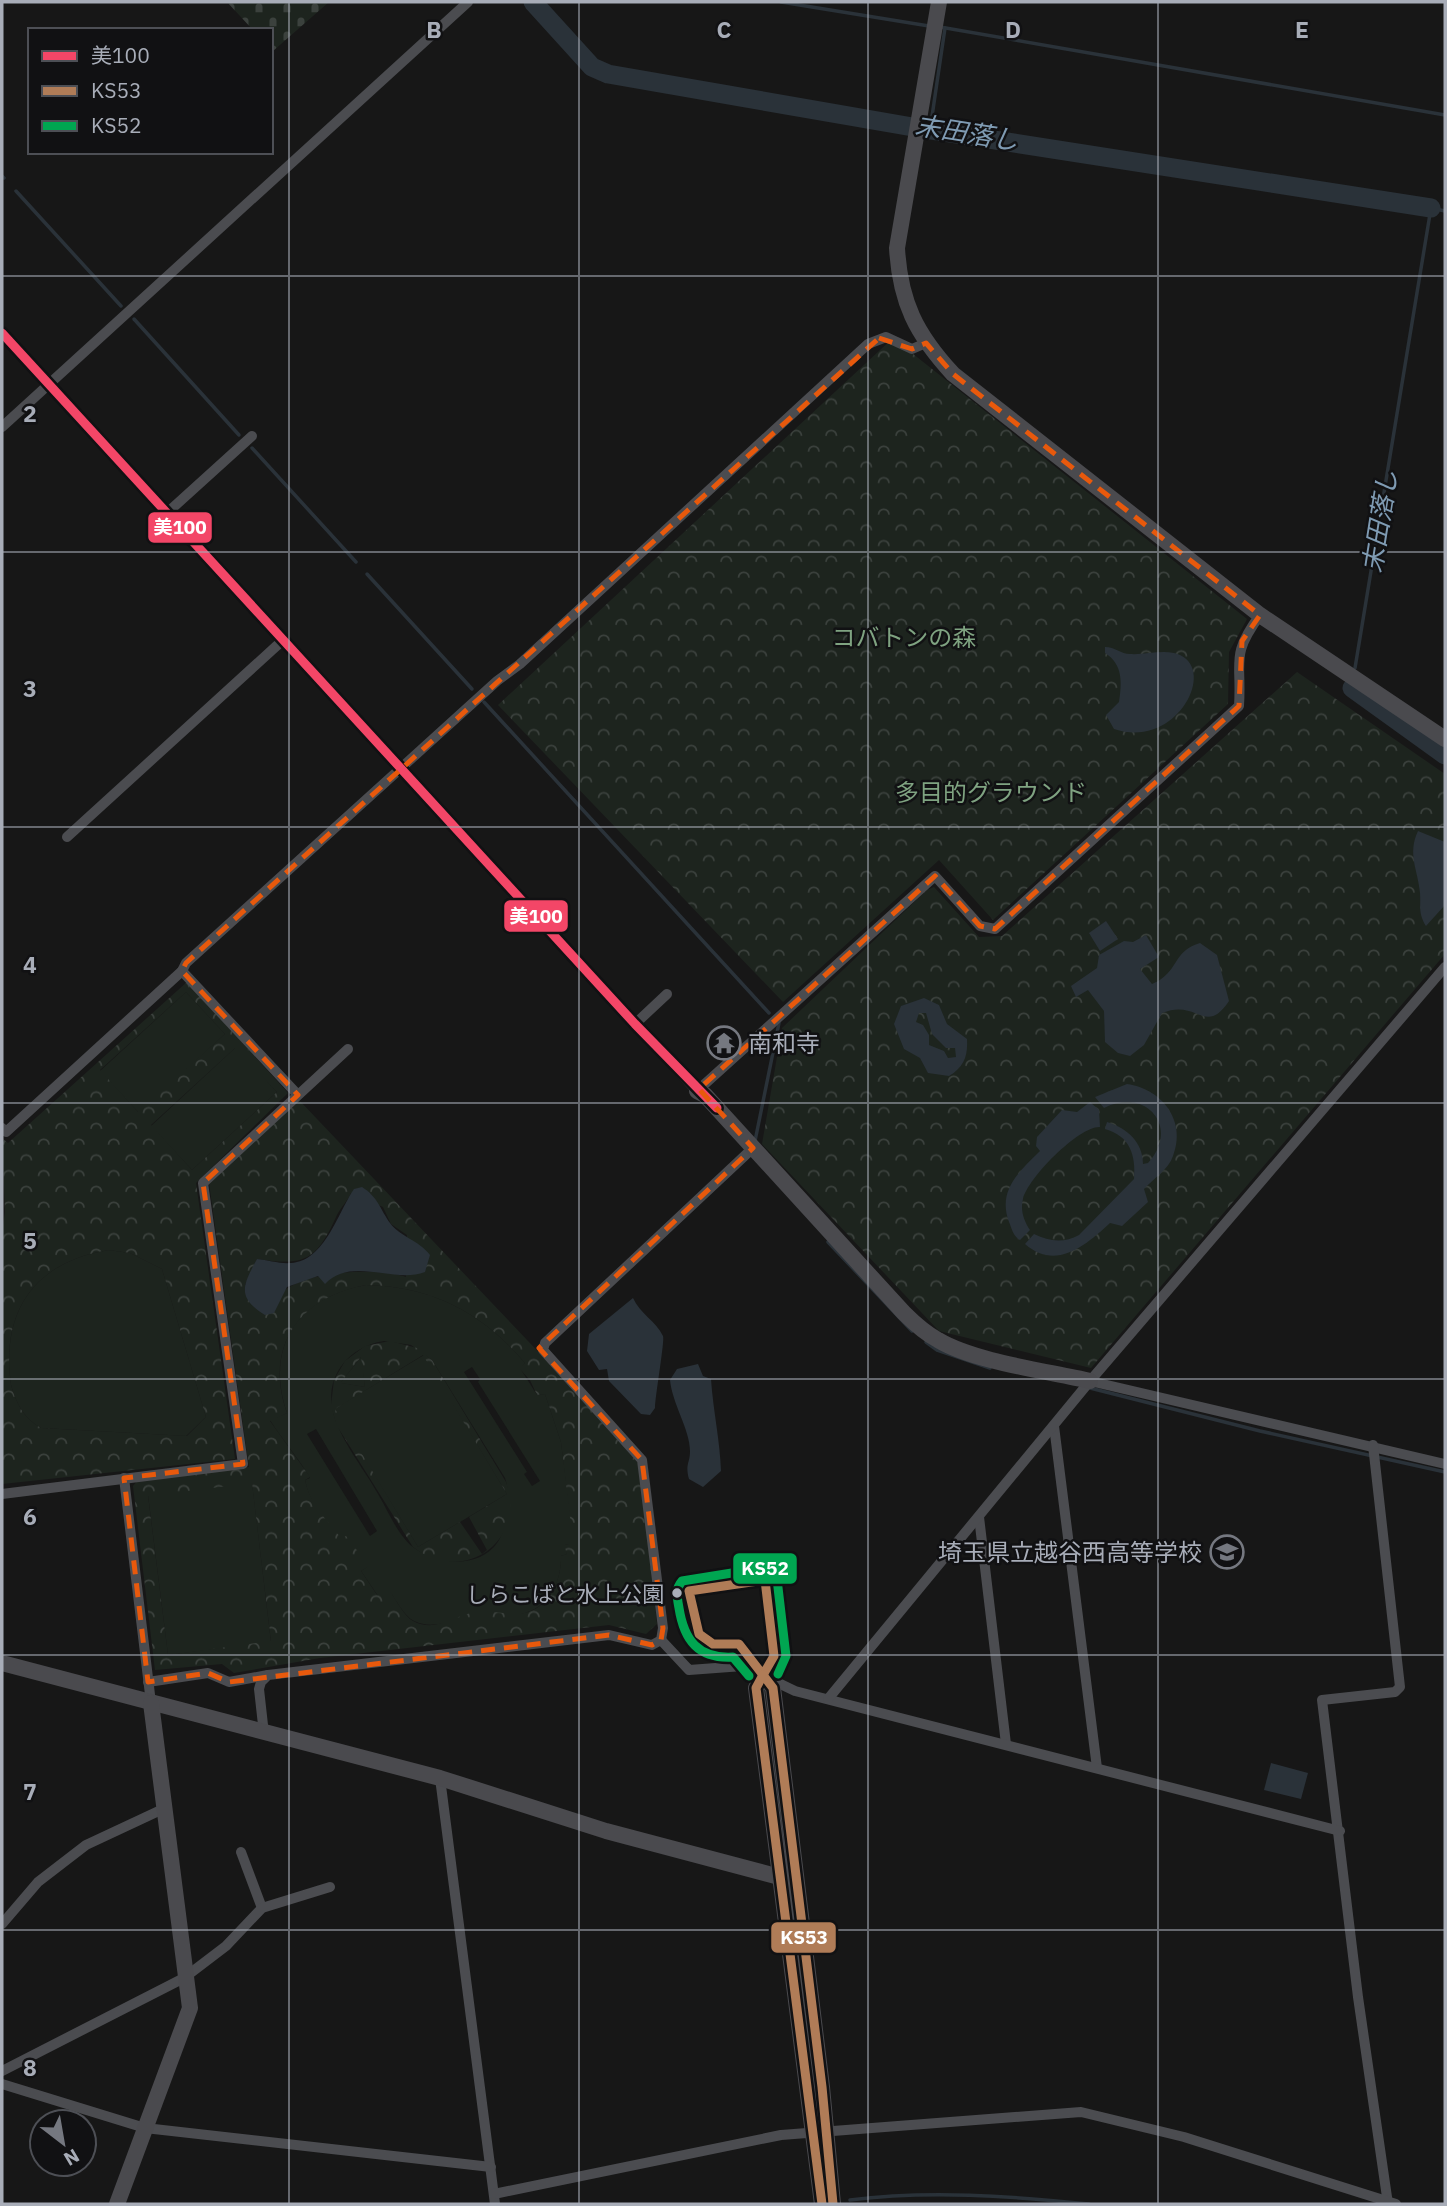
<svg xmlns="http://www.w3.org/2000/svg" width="1447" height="2206" viewBox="0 0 1447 2206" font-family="'IBM Plex Sans','Noto Sans JP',sans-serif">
<defs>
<pattern id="cemetery-stones" width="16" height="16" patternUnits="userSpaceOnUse" patternTransform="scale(1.75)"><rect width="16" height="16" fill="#1d241e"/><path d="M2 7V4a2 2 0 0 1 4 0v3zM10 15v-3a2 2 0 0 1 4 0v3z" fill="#3b413d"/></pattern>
<pattern id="park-crowns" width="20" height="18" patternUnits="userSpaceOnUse" patternTransform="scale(1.75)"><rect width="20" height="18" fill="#1d241e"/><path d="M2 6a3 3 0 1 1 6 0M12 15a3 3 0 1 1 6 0" fill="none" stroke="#3b413d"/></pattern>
</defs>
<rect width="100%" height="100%" fill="#171717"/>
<!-- green -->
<g fill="#1d241e" fill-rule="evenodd">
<path d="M186 992 225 1034 139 1113 100 1071Z"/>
<path d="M236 1047 277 1092 192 1170 151 1126Z"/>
<path d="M109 1250 130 1253 162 1269 206 1417 186 1436 41 1428C24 1419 16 1403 11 1385 0 1309 37 1261 109 1250Z"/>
<path d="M366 1285C432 1286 483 1313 525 1363L520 1368 537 1395 545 1394 561 1442 573 1535 569 1544 565 1545 567 1554 561 1556C562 1581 549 1608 521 1614 507 1617 492 1611 478 1614 457 1618 435 1631 414 1621 404 1616 396 1600 390 1592L378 1596 361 1571 368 1566C344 1544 311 1513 305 1480L310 1478C298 1457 283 1441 270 1420L287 1413C264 1345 299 1297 366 1285ZM384 1341 411 1345 432 1360 505 1478C511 1495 508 1524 499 1540 481 1570 437 1565 413 1547 397 1535 386 1506 375 1489 355 1454 313 1409 340 1368 351 1352 366 1344 384 1341ZM472 1367 480 1379 478 1382 540 1481 532 1486 524 1474 527 1472 464 1372ZM316 1429 377 1531 370 1536 307 1434Z"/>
<path d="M424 1355 507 1494 418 1547 334 1409Z"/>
<path d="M362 1356 365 1387 340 1383Z"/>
<path d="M252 1482 271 1642 168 1655 148 1495Z"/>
</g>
<!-- cemetery -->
<path fill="url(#cemetery-stones)" d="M227 2H329L273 51 271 30H253Z"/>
<!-- park -->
<g fill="url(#park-crowns)" fill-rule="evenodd">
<path d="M893 338 1247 619 1229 652 1228 704 993 920 939 860 783 1002 498 705Z"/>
<path d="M1297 672 1445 774V954L1091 1368 939 1331 762 1144 782 1028 927 890 934 887 979 937 1002 936Z"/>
<path d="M187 982 288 1093 196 1183 235 1459 2 1484V1232L5 1212 2 1138 8 1143ZM186 992 225 1034 138 1112 100 1070ZM235 1048 277 1092 192 1170 151 1125ZM109 1250 130 1253 162 1269 206 1417 187 1436 41 1428C24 1419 16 1403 11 1385 0 1309 37 1261 109 1250Z"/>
<path d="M298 1099 547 1361 639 1464 657 1624 646 1634 609 1625 320 1658 234 1673 222 1664 155 1670 133 1486 138 1480 249 1467 209 1183ZM351 1193 383 1207 391 1224 407 1235 406 1277C378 1267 301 1271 281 1294L245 1285 257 1259C304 1266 316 1261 336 1217 340 1208 347 1202 351 1193ZM366 1285C432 1286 483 1313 525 1363L519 1368 530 1380 537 1395 545 1394 561 1442 572 1534 567 1535 569 1544 564 1545 567 1554 561 1556C562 1581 548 1612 518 1614 503 1614 489 1610 475 1612 453 1616 435 1633 413 1621 404 1616 396 1600 390 1591L377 1595 361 1571 369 1566 346 1536 341 1538C327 1521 309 1502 305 1480L310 1477 270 1421 287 1413C263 1346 300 1297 366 1285ZM252 1483 271 1641 168 1655 148 1496Z"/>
<path d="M390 1341 417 1348 432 1360 506 1482C527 1542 463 1586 413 1547L337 1426 331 1406 334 1380 345 1361 365 1346ZM423 1355 507 1494 469 1517 487 1550 482 1554 460 1522 418 1547 335 1409ZM361 1357 365 1387 341 1383V1382Z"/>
</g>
<!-- water -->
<g fill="#2a3239" fill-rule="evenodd">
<path d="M1105 647C1115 647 1121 654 1130 654 1144 655 1160 650 1174 653 1221 664 1178 751 1114 729L1106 715 1119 702C1122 683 1123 664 1105 653Z"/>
<path d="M1418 831 1445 842V905L1426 926C1418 913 1421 907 1420 893 1418 870 1407 854 1418 831Z"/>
<path d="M1106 921 1118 939 1100 951 1089 933Z"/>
<path d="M1146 935 1159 957 1140 969 1152 984C1180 972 1171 952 1200 943L1217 955 1229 1001C1205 1037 1198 998 1162 1013L1144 1045 1130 1056 1118 1053 1105 1042 1104 1011 1088 990 1076 997 1071 986 1097 968 1099 955 1124 941 1133 942Z"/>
<path d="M924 998 939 1005 947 1024 967 1039C968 1056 964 1067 949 1076L928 1073 920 1058 904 1049 894 1024 901 1006ZM919 1013H926L932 1034 946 1048H955L956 1057 948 1058 944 1051 929 1045V1035L923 1025 916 1022Z"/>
<path d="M1127 1084C1162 1089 1187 1121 1173 1156 1169 1169 1153 1179 1144 1189L1148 1202 1122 1226 1110 1223C1085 1246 1056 1271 1025 1244L1034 1234C1050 1242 1064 1243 1079 1235L1134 1179C1136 1155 1130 1136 1105 1129L1107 1122C1127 1128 1143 1142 1143 1164L1148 1163C1181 1128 1146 1086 1104 1108L1095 1097Z"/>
<path d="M1090 1102 1099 1110 1100 1127C1079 1126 1028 1178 1023 1199 1020 1210 1024 1221 1030 1230L1020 1240C1013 1236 1012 1229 1009 1222 997 1190 1020 1171 1040 1151L1036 1146 1037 1137 1062 1110 1077 1112Z"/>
<path d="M362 1187C378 1197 380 1209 390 1223 400 1237 419 1240 430 1255L425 1272C394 1284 351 1256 325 1284L318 1276 287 1287 274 1313 265 1315C236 1297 243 1285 257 1259 268 1260 280 1264 291 1263 325 1261 338 1212 354 1189Z"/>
<path d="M633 1298C640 1314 656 1321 663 1336 665 1340 655 1397 655 1408L650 1415 641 1414 609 1381 607 1369 599 1370 587 1351 589 1334Z"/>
<path d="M698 1364 703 1376 711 1379C713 1410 720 1440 721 1471L703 1487 689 1479C685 1463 690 1464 690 1451 690 1430 672 1403 670 1380L677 1369Z"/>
<path d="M1271 1763 1308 1773 1301 1799 1264 1790Z"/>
</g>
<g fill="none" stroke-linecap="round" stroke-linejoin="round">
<!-- stream -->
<g stroke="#2a3239" stroke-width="3.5">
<path d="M781 2 929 26"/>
<path d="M940 27 1445 115"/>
<path d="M930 130 945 28"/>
<path d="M2 176 4 178"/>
<path d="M16 191 121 306"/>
<path d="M134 319 239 435"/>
<path d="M252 448 356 562"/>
<path d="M367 574 472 689"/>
<path d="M1355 668 1431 208 1445 211"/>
<path d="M484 702 769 1013"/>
<path d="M755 1141 779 1023"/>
<path d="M828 1242 912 1331"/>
<path d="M926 1342 937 1350 990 1368"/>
<path d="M1090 1388 1260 1431 1445 1472"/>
<path d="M850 2200C928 2190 1011 2196 1089 2204"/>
</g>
<!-- river -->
<g stroke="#2a3239" stroke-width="19">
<path d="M533 2 592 67 608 74 930 130 1431 208"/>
<path d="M1352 688 1445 755"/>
</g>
<!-- street -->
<g stroke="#4b4c50" stroke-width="10">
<path d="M2 333 697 1091 935 876 980 926 995 929 1239 706C1242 660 1230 656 1260 615"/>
<path d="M2 427 468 2"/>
<path d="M167 513 252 436"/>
<path d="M67 837 283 640"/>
<path d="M182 971 297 1094"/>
<path d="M635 1024 667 994"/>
<path d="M2 1128 6 1132 182 971 186 963 497 681 520 664 868 344 886 337 912 349 926 343"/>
<path d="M1090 1381 1445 1464"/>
<path d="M1054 1426 1097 1768"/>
<path d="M1373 1445 1400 1687 1395 1692 1322 1700 1358 1997 1388 2204"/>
<path d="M124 1478 151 1703"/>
<path d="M2 1494 243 1464 203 1183 348 1049"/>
<path d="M979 1517 1006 1744"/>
<path d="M661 1640 689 1670 743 1666 795 1691 1340 1831"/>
<path d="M148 1682 208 1673 229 1682 268 1675"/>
<path d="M828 1699 1090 1381 1445 967"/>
<path d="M264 1734 259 1689 261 1682 268 1675 609 1635 652 1645 661 1640 663 1628 642 1460 543 1350 545 1343 753 1148"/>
<path d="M440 1778 495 2204"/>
<path d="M241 1852 262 1908"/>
<path d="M2 1924 38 1882 86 1845 163 1809"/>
<path d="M2 2071 184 1978 226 1946 262 1908 330 1887"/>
<path d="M2 2084 145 2128 491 2167"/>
<path d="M494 2194 781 2135 1081 2112 1184 2137 1396 2204"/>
</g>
<!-- secondary -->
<g stroke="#4a4a4e" stroke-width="16">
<path d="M939 2 897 248C900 302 916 334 953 374L1260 615 1445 739"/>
<path d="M697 1091 705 1095 904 1313C914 1323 925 1333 938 1340 975 1362 1047 1371 1090 1381"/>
<path d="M2 1663 440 1778 606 1831 787 1879"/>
<path d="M117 2204 190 2008 151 1703"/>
<path d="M822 2204 756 1688 764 1675 773 1688 822 2087 833 2204"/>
</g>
<defs>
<path id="bus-1" d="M2 333 635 1024 717 1108"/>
<g id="bus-2">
<path d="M765 1580 774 1656 763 1675 739 1644H713L699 1634 689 1591Z"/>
<path d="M763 1675 773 1688 822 2087 833 2204"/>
<path d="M763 1675 756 1688 822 2204"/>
</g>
<path id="bus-3" d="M749 1676 733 1657C698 1659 684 1640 679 1608 677 1597 675 1589 682 1581L763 1568 773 1571 777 1579 786 1656 778 1674"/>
</defs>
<!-- bus-1 casing -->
<use href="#bus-1" stroke="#111113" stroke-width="14"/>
<!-- bus-2 casing -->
<use href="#bus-2" stroke="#111113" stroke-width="14"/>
<!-- bus-3 casing -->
<use href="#bus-3" stroke="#111113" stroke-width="14"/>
<!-- bus-1 -->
<use href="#bus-1" stroke="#f34667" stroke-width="9"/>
<!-- bus-2 -->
<use href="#bus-2" stroke="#b07c57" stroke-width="9"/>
<!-- bus-3 -->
<use href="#bus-3" stroke="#00a651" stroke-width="9"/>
</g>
<!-- marked area -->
<path fill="none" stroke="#e8590c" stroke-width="5" stroke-dasharray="14 9" stroke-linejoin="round" d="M879 338 912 349 926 343 953 374 1260 615 1242 641 1239 706 995 929 980 926 935 876 699 1089 753 1148 539 1348 642 1460 663 1628 661 1640 652 1645 609 1635 229 1682 208 1673 148 1682 124 1478 243 1464 203 1183 298 1095 182 971 186 963Z"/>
<!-- grid -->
<path fill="none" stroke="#a8adb8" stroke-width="2" stroke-opacity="0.55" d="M289 2V2204M579 2V2204M868 2V2204M1158 2V2204M2 276H1445M2 552H1445M2 827H1445M2 1103H1445M2 1379H1445M2 1655H1445M2 1930H1445"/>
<!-- icons -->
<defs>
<symbol id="temple-ring" viewBox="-11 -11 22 22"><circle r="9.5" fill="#111113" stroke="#757880" stroke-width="1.5"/><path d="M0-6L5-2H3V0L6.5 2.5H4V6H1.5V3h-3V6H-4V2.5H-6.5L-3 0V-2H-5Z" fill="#757880"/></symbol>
<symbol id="school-ring" viewBox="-11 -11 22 22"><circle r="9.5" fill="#111113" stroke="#757880" stroke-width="1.5"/><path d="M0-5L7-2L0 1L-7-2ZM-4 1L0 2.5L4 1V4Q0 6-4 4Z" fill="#757880"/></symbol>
</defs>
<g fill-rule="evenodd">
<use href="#temple-ring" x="705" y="1024" width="38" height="38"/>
<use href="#school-ring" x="1208" y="1533" width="38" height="38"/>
</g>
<!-- markers -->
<circle fill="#a8adb8" stroke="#111113" stroke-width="2.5" cx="677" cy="1593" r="6"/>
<g text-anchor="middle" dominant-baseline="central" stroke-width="5" stroke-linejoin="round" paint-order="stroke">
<!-- bus labels -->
<g font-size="22" fill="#a8adb8" stroke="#111113" text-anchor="end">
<text x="664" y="1593">しらこばと水上公園</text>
</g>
<!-- park labels -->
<g font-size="24" fill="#7fa381" stroke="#111113">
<text x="904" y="637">コバトンの森</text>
<text x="991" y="792">多目的グラウンド</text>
</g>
<!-- poi labels -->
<g font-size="24" fill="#a8adb8" stroke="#111113" text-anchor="start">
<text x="748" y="1043">南和寺</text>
<text x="1202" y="1552" text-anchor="end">埼玉県立越谷西高等学校</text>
</g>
<!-- water labels -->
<g font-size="26" font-style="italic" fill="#7f9bb3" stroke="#111113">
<text transform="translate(967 132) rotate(9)">末田落し</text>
<text transform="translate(1379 521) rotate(-81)">末田落し</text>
</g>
</g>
<g font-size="23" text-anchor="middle" font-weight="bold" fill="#a8adb8" stroke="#111113" stroke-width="5" stroke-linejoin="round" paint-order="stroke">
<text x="434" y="38">B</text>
<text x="724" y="38">C</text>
<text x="1013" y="38">D</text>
<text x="1302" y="38">E</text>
<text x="30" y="422">2</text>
<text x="30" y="697">3</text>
<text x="30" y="973">4</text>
<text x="30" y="1249">5</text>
<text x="30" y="1525">6</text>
<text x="30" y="1800">7</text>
<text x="30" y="2076">8</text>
</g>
<g stroke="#111113" stroke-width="2.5">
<rect x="147" y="511" width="66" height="33" rx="7" fill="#f34667"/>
<rect x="503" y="899" width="66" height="34" rx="7" fill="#f34667"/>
<rect x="732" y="1552" width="66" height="33" rx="7" fill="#00a651"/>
<rect x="770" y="1921" width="67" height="33" rx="7" fill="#b07c57"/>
</g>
<g font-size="19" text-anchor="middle" font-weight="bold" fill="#fff">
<text x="180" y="534">美100</text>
<text x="536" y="923">美100</text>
<text x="765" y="1575">KS52</text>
<text x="804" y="1944">KS53</text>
</g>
<!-- border -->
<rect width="1447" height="2206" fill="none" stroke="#a8adb8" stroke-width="7"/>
<!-- legend -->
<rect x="28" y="28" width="245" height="126" fill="#111113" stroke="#4d4f55" stroke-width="2"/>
<rect x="42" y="51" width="35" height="10" fill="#f34667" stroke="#4d4f55" stroke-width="2"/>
<text x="91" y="63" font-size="21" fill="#a8adb8">美100</text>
<rect x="42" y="86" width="35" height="10" fill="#b07c57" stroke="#4d4f55" stroke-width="2"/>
<text x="91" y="98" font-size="21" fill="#a8adb8">KS53</text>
<rect x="42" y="121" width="35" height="10" fill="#00a651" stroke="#4d4f55" stroke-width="2"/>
<text x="91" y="133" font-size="21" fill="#a8adb8">KS52</text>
<!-- north arrow -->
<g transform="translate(63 2143) rotate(149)"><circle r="33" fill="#111113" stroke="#4d4f55" stroke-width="2"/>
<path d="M0-5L12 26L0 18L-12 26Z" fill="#757880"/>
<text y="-10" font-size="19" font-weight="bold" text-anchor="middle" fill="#a8adb8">N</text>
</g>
</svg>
